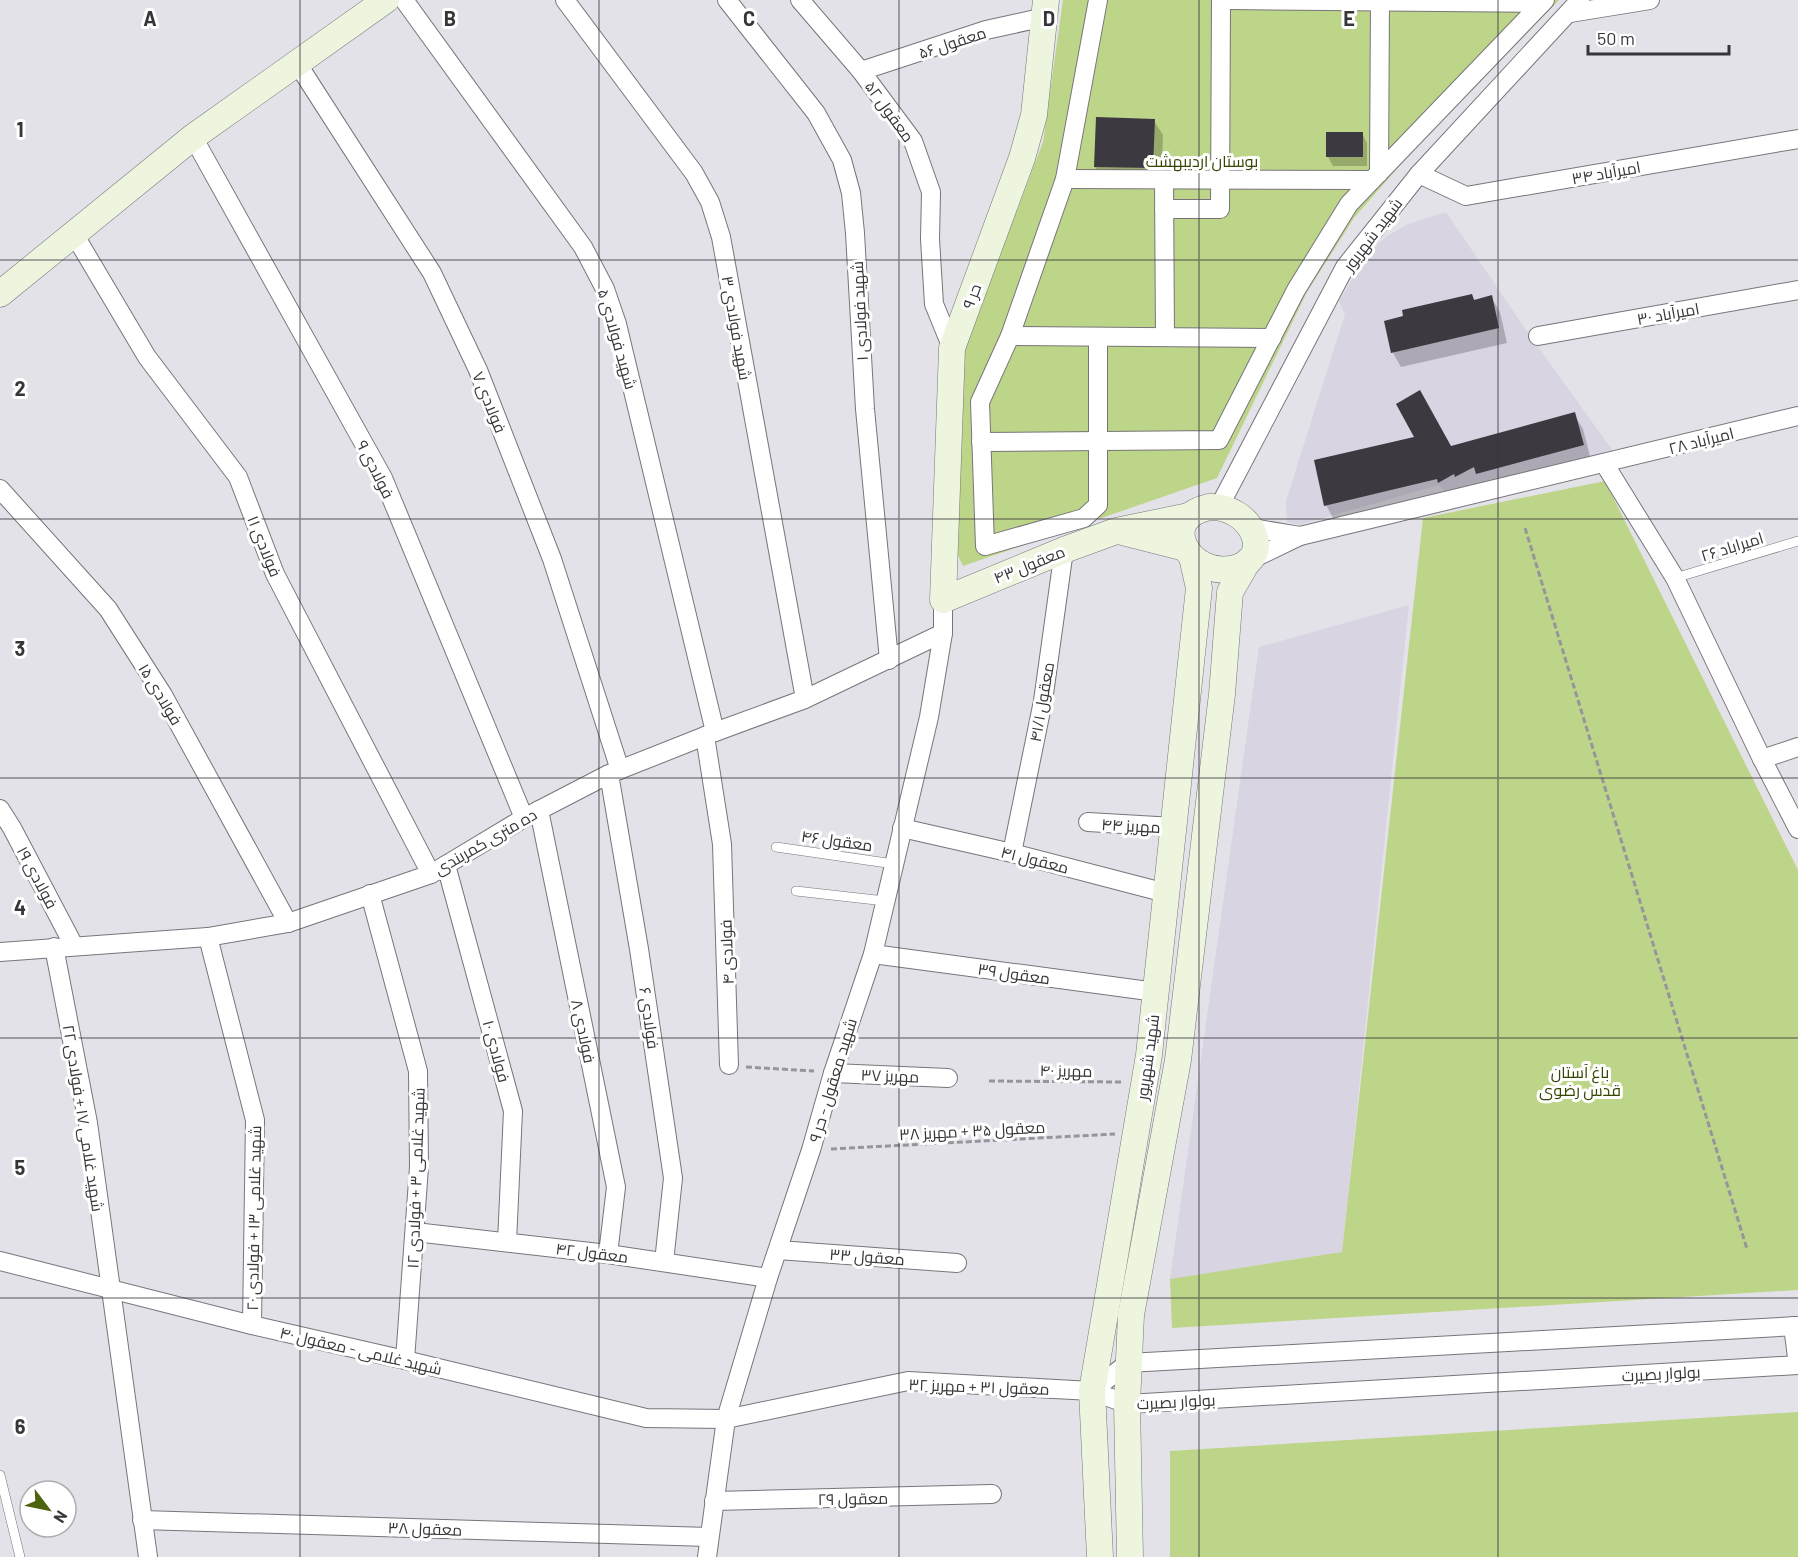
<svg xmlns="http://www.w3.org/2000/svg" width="1798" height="1557" viewBox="0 0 1798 1557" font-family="Barlow,Cairo,sans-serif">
<rect width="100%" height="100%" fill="#e4e2e9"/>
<!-- built -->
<g fill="#d8d4e2">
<path d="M1446 212 1524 327 1613 451 1445 492 1439 485 1299 525 1287 522 1286 501 1345 314 1339 301 1365 258 1385 237 1408 224Z"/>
<path d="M1409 605 1342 1253 1170 1279 1259 647Z"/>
</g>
<!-- green -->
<g fill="#bdd588">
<path d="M1063 0H1559L1409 155 1354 218 1307 292 1217 478 963 566 956 552 965 346 1043 142Z"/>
<path d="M1605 481 1798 870V1290L1172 1328 1170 1279 1342 1252 1423 518Z"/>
<path d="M1798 1412V1557H1170V1451Z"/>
</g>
<!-- shadow -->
<g fill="#0003">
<path d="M1154 121 1163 135 1161 182H1104L1095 167Z"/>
<path d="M1362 133 1367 143V166H1333L1328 157Z"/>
<path d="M1472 295 1475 301 1491 297 1500 312 1507 343 1401 367 1393 353Z"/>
<path d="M1574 414 1583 429 1591 460 1486 488 1482 482 1465 491 1334 520 1326 505 1450 448Z"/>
</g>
<!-- building -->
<g fill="#3c3a40">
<path d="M1096 117 1155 119 1153 168 1094 167Z"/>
<rect x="1326" y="132" width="37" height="25"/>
<path d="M1472 294 1474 300 1492 295 1499 328 1391 353 1384 321 1403 316 1402 310Z"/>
<path d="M1420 390 1451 446 1575 412 1584 445 1476 474 1474 467 1455 477 1454 474 1438 483 1437 479 1324 506 1314 460 1414 437 1396 404Z"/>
</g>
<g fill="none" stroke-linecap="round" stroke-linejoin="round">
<defs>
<g id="lane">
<path d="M1675 578 1798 541"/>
<path d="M776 847 894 864"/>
<path d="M796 891 885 901"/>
<path d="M0 1475 20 1557"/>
</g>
<g id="street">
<path d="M404 0 583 247 605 289 617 324 715 732"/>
<path d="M565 0 694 173 710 202 721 237 805 699"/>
<path d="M727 0 816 113 842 160 851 193 855 233 865 409 889 660"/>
<path d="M800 0 861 71 913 141 931 192 930 239 934 304 952 348"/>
<path d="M1230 0 1542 3"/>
<path d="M1570 13 1650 0"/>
<path d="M297 63 432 273 478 370 552 559 620 770"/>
<path d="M861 71 986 30 1045 17"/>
<path d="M193 137 383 478 524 818"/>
<path d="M1379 173 1380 0"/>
<path d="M1419 174 1466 196 1798 139"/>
<path d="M1065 179 1372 180"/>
<path d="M1164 180 1165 337"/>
<path d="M1164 209H1220L1221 0"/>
<path d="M74 234 147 357 238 477 275 574 431 874"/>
<path d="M1010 336 1272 338"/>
<path d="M1538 336 1798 290"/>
<path d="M1098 337V505L1084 518 985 546 980 402 1010 336 1065 179 1098 0"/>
<path d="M981 442 1219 440 1296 290 1349 204 1545 0"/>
<path d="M1604 463 1675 578 1762 759 1798 829"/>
<path d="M0 489 108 609 163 695 288 923"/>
<path d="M1219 507 1345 267 1419 174 1580 0"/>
<path d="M1252 528 1300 536"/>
<path d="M1248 561 1300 536 1798 416"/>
<path d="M705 736 722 844 729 1065"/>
<path d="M1762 759 1798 747"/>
<path d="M609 774 639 949 673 1178 664 1262"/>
<path d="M0 809 12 828 74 946"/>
<path d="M539 810 616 1187 608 1254"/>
<path d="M1088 822 1174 827"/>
<path d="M902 828 1012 853 1166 893"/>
<path d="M1012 853 1043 701 1064 550"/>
<path d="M446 865 513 1111 507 1242"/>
<path d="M370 894 418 1071 419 1167 405 1360"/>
<path d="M208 937 255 1120 252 1325"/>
<path d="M54 947 88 1123 148 1557"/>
<path d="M0 952 208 937 288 923 431 874 524 818 609 774 715 732 805 699 943 633"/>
<path d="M873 954 1156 992"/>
<path d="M833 1073 948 1078"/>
<path d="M415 1232 608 1254 768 1278"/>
<path d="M778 1250 957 1263"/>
<path d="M0 1261 252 1325 405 1360 646 1418 726 1419 908 1381 1092 1391 1127 1404 1798 1365"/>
<path d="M1793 1326 1798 1365"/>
<path d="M1092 1391 1128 1363 1798 1326"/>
<path d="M714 1501 992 1494"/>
<path d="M142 1520 709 1537"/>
<path d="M707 1557 726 1419 768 1278 811 1150 833 1073 873 954 929 717 943 633V600"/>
</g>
<g id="secondary">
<path d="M1046 0 1034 115 1022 158 952 348 943 600 1064 550 1116 531 1189 516"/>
<path d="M0 294 193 137 386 0"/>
<path d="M1209 507C1251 505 1276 557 1235 568 1190 580 1155 519 1209 507Z"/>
<path d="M1122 532 1185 548"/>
<path d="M1100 1557 1092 1391 1149 1055 1199 588 1192 557"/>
<path d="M1130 1557 1127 1404 1131 1315 1178 1060 1222 694 1230 592 1248 561"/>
</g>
</defs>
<!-- lane casing -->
<use href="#lane" stroke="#77757b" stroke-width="10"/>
<!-- street casing -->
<use href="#street" stroke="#77757b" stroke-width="20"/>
<!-- secondary casing -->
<use href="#secondary" stroke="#77757b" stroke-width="27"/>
<!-- path -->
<g stroke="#97959b" stroke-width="3" stroke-dasharray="6 3" stroke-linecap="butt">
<path d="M1525 528 1747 1249"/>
<path d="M746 1067 814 1071"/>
<path d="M989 1081 1122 1082"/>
<path d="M831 1149 1115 1134"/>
</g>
<!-- lane -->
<use href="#lane" stroke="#fff" stroke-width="9"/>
<!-- street -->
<use href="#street" stroke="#fff" stroke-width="18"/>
<!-- secondary -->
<use href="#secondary" stroke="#eef5df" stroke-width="26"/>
</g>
<!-- grid -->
<path fill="none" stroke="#363538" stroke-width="1.5" stroke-opacity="0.55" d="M300 0V1557M599 0V1557M899 0V1557M1199 0V1557M1498 0V1557M0 260H1798M0 519H1798M0 778H1798M0 1038H1798M0 1298H1798"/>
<g text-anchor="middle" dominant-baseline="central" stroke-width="6" stroke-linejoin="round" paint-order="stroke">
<!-- street labels -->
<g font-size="16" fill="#363538" stroke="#fff">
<text transform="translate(952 42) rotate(-18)">معقول ۵۶</text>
<text transform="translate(890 111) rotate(54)">معقول ۵۲</text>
<text transform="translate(1606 172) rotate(-10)">امیرآباد ۳۴</text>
<text transform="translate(1372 234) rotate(-53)">شهید شهریور</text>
<text transform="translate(971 296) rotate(-70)">حر ۹</text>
<text transform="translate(859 311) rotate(-93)">شهید فولادی ۱</text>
<text transform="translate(1668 313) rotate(-10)">امیرآباد ۳۰</text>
<text transform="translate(737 328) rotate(80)">شهید فولادی ۳</text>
<text transform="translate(618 339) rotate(74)">شهید فولادی ۵</text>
<text transform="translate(490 402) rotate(68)">فولادی ۷</text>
<text transform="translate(1701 440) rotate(-14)">امیرآباد ۲۸</text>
<text transform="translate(376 469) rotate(63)">فولادی ۹</text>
<text transform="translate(265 546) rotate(68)">فولادی ۱۱</text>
<text transform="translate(1732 546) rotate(-17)">امیراباد ۲۶</text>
<text transform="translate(1029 564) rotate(-22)">معقول ۴۳</text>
<text transform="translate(161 694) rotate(59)">فولادی ۱۵</text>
<text transform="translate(1041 702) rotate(-80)">معقول ۴۱/۱</text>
<text transform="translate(1131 825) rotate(3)">مهریز ۴۴</text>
<text transform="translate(837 840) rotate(8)">معقول ۴۶</text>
<text transform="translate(485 841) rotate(-30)">ده متری کمربندی</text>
<text transform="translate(1035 859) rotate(14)">معقول ۴۱</text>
<text transform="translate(38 877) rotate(62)">فولادی ۱۹</text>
<text transform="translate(726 952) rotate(-92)">فولادی ۴</text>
<text transform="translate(1014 973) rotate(8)">معقول ۳۹</text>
<text transform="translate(650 1018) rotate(82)">فولادی ۶</text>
<text transform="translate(584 1031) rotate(78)">فولادی ۸</text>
<text transform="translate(497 1051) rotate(75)">فولادی ۱۰</text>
<text transform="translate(1147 1057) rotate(-82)">شهید شهریور</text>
<text transform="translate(1066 1070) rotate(1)">مهریز ۴۰</text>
<text transform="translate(890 1075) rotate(2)">مهریز ۳۷</text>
<text transform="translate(832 1080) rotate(-73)">شهید معقول - حر ۹</text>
<text transform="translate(84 1118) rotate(81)">شهید غلامی ۱۷ + فولادی ۲۲</text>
<text transform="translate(972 1130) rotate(-3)">معقول ۳۵ + مهریز ۳۸</text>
<text transform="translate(415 1178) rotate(-88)">شهید غلامی ۳ + فولادی ۱۲</text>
<text transform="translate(253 1218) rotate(-89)">شهید غلامی ۱۳ + فولادی ۲۰</text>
<text transform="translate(592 1252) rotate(7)">معقول ۴۲</text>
<text transform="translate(867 1256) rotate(4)">معقول ۳۳</text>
<text transform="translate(361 1350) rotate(13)">شهید غلامی - معقول ۴۰</text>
<text transform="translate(1661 1373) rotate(-3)">بولوار بصیرت</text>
<text transform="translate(979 1386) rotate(2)">معقول ۳۱ + مهریز ۳۲</text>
<text transform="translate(1176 1401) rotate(-3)">بولوار بصیرت</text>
<text transform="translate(853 1498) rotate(-1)">معقول ۲۹</text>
<text transform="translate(425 1528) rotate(2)">معقول ۳۸</text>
</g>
<!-- park labels -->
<g font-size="16" fill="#364600" stroke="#fff">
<text x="1202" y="160">بوستان اردیبهشت</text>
<text x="1580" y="1071">باغ آستان<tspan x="1580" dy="18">قدس رضوی</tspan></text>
</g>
</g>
<g font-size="20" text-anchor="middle" font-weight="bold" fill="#363538" stroke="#fff" stroke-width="6" stroke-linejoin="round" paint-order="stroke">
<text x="150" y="26">A</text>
<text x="450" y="26">B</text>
<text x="749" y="26">C</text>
<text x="1049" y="26">D</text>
<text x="1349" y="26">E</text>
<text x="20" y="137">1</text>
<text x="20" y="396">2</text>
<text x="20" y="656">3</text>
<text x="20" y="915">4</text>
<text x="20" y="1175">5</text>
<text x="20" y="1434">6</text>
</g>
<!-- north arrow -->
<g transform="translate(48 1509) rotate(122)"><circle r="28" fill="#ffffff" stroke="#afaeaf" stroke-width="1.5"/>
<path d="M0-4.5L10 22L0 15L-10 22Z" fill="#4e630d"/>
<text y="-9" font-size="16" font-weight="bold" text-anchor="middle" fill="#363538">N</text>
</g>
<!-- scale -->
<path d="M1588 45v9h141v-9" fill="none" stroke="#363538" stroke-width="3"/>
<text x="1597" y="45" font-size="18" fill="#363538" stroke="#ffffff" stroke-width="4.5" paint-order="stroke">50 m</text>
</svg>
